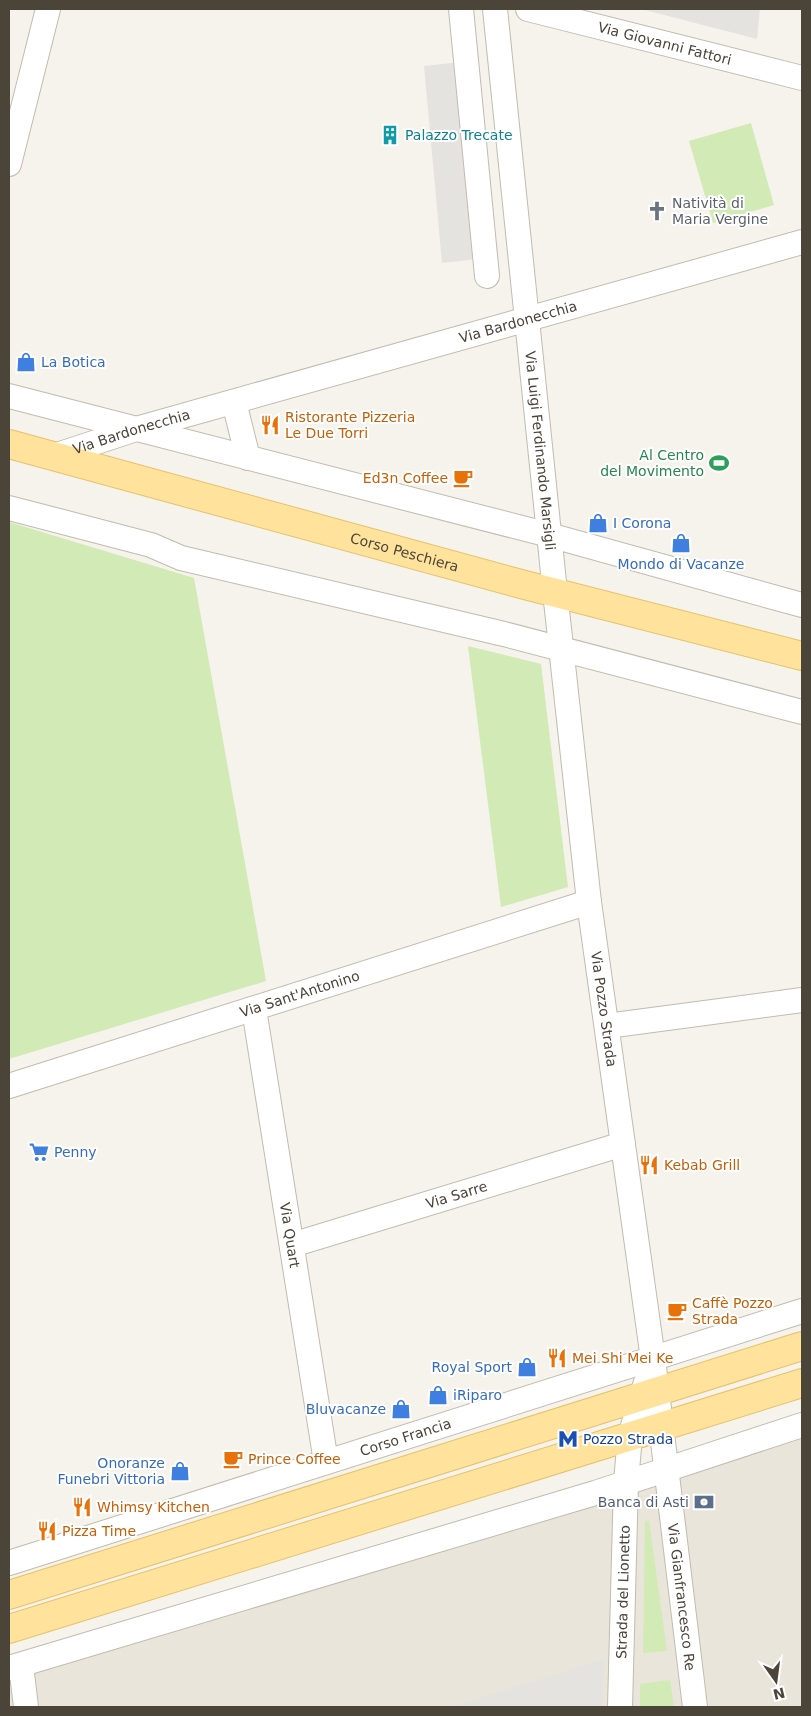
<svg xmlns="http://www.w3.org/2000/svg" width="811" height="1716" viewBox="0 0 811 1716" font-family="'DejaVu Sans',sans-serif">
<rect width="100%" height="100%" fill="#f6f3ec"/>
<!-- residential -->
<path fill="#eae5da" d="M802 1431V1707H9V1677Z"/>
<!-- green -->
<g fill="#d2eab5">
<path d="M751 123 774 205 713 223 689 141Z"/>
<path d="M9 522 194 578 266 981 9 1059Z"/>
<path d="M468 646 541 664 568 887 501 907Z"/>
<path d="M649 1520 667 1651 643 1653 645 1521Z"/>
<path d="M670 1680 674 1707H640V1684Z"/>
</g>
<!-- parking -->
<g fill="#e5e3e0">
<path d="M641 9H760L757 39Z"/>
<path d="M460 62 478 259 442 263 424 66Z"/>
<path d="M604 1659 602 1707H450Z"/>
</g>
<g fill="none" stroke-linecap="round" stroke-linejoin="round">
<defs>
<g id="minor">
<path d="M461 9 487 276"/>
<path id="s1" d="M495 9 555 592 589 902 653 1359 695 1707"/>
<path id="s2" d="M528 9 802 78"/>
<path d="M9 164 48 9"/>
<path d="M9 396 549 535 802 605"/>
<path d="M234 402 248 458"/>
<path id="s3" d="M57 455 136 429 802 242"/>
<path d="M9 508 151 545 181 558 504 634 802 712"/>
<path id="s4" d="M254 1009 326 1462"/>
<path d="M607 1026 802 1000"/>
<path id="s5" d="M9 1086 589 902"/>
<path id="s6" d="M292 1245 623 1144"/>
<path id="s7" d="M9 1563 802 1311"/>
<path d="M21 1665 26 1707"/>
<path d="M9 1668 595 1493 802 1425"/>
<path id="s8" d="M620 1707 626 1482 630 1436 646 1382"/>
</g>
<g id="major">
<path id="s9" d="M9 444 521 584 802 656"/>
<path d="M9 1595 802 1346"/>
<path d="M9 1629 802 1383"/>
</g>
</defs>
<!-- minor casing -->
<use href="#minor" stroke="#c2bbae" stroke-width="26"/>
<!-- major casing -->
<use href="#major" stroke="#e6c16a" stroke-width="30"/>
<!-- minor -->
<use href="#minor" stroke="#fff" stroke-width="24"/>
<!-- major -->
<use href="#major" stroke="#ffe39c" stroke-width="28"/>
</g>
<!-- icons -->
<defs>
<symbol id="building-bare" viewBox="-9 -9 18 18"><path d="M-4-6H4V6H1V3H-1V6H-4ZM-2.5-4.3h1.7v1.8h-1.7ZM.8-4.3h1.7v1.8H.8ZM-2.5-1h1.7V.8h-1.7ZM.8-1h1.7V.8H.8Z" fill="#0f9aa8" stroke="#fff" stroke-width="2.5" paint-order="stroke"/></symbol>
<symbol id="church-bare" viewBox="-9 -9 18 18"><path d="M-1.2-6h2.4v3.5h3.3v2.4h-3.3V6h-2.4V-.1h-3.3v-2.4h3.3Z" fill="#6b7280" stroke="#fff" stroke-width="2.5" paint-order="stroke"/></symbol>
<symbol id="shop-bare" viewBox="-9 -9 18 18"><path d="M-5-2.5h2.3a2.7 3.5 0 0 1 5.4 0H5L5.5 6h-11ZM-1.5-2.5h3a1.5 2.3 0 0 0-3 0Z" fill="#3f7fe0" stroke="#fff" stroke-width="2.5" paint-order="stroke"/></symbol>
<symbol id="restaurant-bare" viewBox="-9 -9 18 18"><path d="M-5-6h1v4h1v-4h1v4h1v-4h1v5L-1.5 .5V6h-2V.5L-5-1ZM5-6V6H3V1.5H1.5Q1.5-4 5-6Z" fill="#e8710a" stroke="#fff" stroke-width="2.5" paint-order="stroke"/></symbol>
<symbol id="stadium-bare" viewBox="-9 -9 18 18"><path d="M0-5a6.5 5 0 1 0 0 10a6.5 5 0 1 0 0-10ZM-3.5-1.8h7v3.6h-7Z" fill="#2e9e5b" stroke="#fff" stroke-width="2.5" paint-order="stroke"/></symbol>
<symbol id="cafe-bare" viewBox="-9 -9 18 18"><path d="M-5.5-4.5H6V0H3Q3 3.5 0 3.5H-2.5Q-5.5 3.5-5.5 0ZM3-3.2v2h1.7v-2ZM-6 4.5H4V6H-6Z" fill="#e8710a" stroke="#fff" stroke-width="2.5" paint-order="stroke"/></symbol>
<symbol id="supermarket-bare" viewBox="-9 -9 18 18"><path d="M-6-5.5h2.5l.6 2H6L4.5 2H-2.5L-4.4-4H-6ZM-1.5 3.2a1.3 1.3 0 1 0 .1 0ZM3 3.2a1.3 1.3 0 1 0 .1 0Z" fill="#3f7fe0" stroke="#fff" stroke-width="2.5" paint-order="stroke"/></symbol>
<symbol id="metro-bare" viewBox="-9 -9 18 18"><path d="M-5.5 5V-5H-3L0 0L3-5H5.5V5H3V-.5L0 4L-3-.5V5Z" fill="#1a4fb4" stroke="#fff" stroke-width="2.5" paint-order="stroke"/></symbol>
<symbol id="bank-bare" viewBox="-9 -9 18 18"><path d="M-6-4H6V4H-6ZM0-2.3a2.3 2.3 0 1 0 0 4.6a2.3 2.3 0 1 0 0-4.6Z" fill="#5c6f8a" stroke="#fff" stroke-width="2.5" paint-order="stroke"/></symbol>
</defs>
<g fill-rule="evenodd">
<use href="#building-bare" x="376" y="121" width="28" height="28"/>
<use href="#church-bare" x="643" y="197" width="28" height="28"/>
<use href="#shop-bare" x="12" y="348" width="28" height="28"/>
<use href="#restaurant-bare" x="256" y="411" width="28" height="28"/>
<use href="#stadium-bare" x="705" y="449" width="28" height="28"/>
<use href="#cafe-bare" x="449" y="464" width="28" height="28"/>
<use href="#shop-bare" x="584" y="509" width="28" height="28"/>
<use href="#shop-bare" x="667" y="529" width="28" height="28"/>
<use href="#supermarket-bare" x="25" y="1138" width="28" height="28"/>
<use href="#restaurant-bare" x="635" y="1151" width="28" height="28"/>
<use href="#cafe-bare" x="663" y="1297" width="28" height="28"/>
<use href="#restaurant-bare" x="543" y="1344" width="28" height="28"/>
<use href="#shop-bare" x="513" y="1353" width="28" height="28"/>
<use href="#shop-bare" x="424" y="1381" width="28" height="28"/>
<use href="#shop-bare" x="387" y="1395" width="28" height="28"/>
<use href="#metro-bare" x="554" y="1425" width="28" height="28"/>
<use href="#cafe-bare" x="219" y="1445" width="28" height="28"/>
<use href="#shop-bare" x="166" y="1457" width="28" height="28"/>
<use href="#bank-bare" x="690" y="1488" width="28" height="28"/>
<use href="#restaurant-bare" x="68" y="1493" width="28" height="28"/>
<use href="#restaurant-bare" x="33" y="1517" width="28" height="28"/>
</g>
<g text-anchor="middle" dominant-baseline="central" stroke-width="4" stroke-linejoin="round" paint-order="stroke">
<!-- street labels -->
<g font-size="14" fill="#4b4439" stroke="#fff">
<text stroke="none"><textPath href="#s2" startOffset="141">Via Giovanni Fattori</textPath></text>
<text stroke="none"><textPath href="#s3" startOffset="480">Via Bardonecchia</textPath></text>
<text stroke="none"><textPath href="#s3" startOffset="78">Via Bardonecchia</textPath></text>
<text stroke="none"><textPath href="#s1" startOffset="444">Via Luigi Ferdinando Marsigli</textPath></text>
<text stroke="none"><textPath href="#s9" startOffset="410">Corso Peschiera</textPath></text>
<text stroke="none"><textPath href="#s5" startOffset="305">Via Sant'Antonino</textPath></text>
<text stroke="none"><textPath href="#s1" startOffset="1006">Via Pozzo Strada</textPath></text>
<text stroke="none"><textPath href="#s6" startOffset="172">Via Sarre</textPath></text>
<text stroke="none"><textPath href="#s4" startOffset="229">Via Quart</textPath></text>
<text stroke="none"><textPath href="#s7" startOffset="416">Corso Francia</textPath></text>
<text stroke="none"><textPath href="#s8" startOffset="115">Strada del Lionetto</textPath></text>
<text stroke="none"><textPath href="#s1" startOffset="1599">Via Gianfrancesco Re</textPath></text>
</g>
<!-- culture labels -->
<g font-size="14" fill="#0d838f" stroke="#fff" text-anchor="start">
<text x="405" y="135">Palazzo Trecate</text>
</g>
<!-- worship labels -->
<g font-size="14" fill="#5b616d" stroke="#fff" text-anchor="start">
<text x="672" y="203">Natività di<tspan x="672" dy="16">Maria Vergine</tspan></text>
</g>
<!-- shop labels -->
<g font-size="14" fill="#366cbe" stroke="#fff" text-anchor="start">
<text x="41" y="362">La Botica</text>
<text x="613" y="523">I Corona</text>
<text x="681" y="564" text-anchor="middle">Mondo di Vacanze</text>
<text x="54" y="1152">Penny</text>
<text x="512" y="1367" text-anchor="end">Royal Sport</text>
<text x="453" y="1395">iRiparo</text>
<text x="386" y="1409" text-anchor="end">Bluvacanze</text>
<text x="165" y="1463" text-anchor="end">Onoranze<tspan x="165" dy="16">Funebri Vittoria</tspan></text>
</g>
<!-- food labels -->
<g font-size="14" fill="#c56008" stroke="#fff" text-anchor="start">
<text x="285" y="417">Ristorante Pizzeria<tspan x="285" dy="16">Le Due Torri</tspan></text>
<text x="448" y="478" text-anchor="end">Ed3n Coffee</text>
<text x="664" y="1165">Kebab Grill</text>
<text x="692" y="1303">Caffè Pozzo<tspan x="692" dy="16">Strada</tspan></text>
<text x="572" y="1358">Mei Shi Mei Ke</text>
<text x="248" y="1459">Prince Coffee</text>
<text x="97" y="1507">Whimsy Kitchen</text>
<text x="62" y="1531">Pizza Time</text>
</g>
<!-- leisure labels -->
<g font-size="14" fill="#27864d" stroke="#fff" text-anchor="end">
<text x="704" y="455">Al Centro<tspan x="704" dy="16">del Movimento</tspan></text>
</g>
<!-- transit labels -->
<g font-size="14" fill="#164399" stroke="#fff" text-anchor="start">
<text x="583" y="1439">Pozzo Strada</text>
</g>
<!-- service labels -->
<g font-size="14" fill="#4e5e75" stroke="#fff" text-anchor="end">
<text x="689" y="1502">Banca di Asti</text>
</g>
</g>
<!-- border -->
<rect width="811" height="1716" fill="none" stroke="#4b4439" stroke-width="20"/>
<!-- north arrow -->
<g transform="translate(776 1681) rotate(166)" stroke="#ffffff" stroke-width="4" paint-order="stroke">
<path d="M0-4L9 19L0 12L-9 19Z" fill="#4b4439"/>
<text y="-8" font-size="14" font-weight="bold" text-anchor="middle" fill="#4b4439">N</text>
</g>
</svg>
